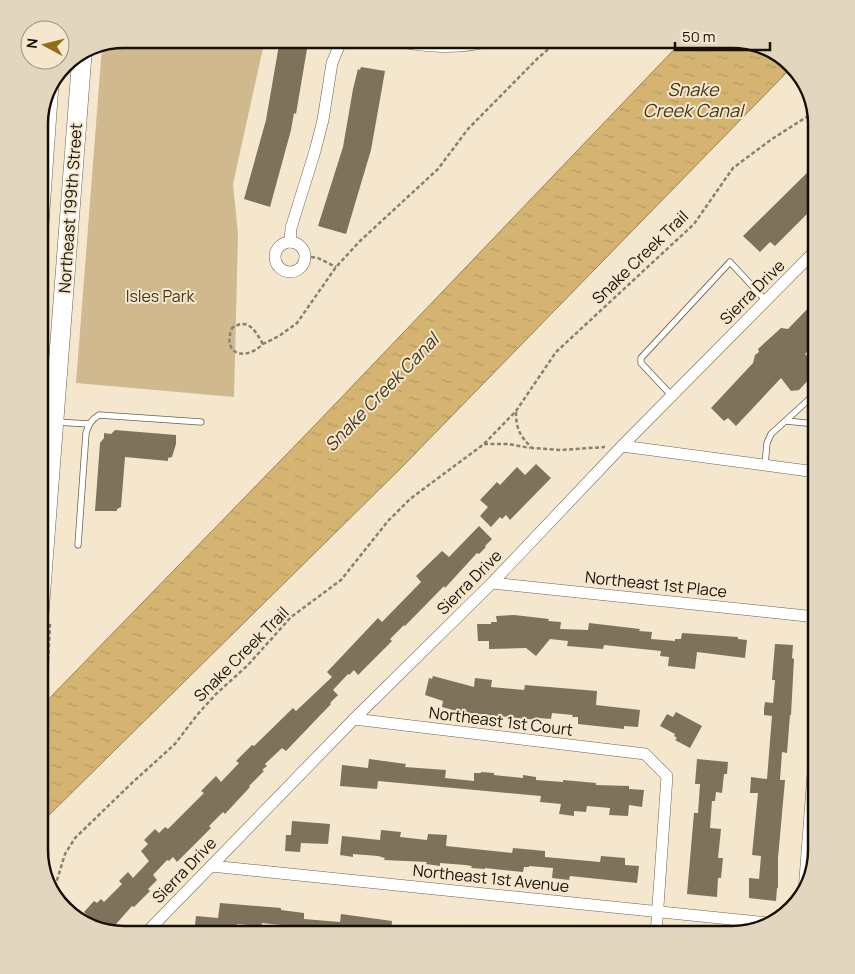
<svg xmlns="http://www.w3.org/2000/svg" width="855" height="974" viewBox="0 0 855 974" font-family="Manrope,sans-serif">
<defs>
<pattern id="water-ripples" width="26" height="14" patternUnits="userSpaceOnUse" patternTransform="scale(1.25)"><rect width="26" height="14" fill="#d5b472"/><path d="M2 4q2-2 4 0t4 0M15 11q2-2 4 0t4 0" fill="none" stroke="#b69a61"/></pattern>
</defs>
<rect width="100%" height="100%" fill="#f4e7ce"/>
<!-- green -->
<path fill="#d0b98e" d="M124 39H265L233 184 238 234 234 397 76 383 102 47Z"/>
<!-- water -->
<path fill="url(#water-ripples)" stroke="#9c8352" d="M684 39H737L769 48 792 67 402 467 39 825V709L316 424Z"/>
<!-- building -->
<g fill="#7e725b">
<path d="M280 39 308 43 296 114 294 113 291 130 270 207 244 199 266 120Z"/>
<path d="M361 67 385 71 371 150 346 234 318 226 343 147 353 89 358 69 360 70Z"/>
<path d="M816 164V205L775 246 770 242 760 252 743 236Z"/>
<path d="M816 300V342L805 354 816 364V372L799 390 791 391 781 378 736 426 728 418 724 421 711 408 753 363 755 355 759 352 758 349 781 328 788 329Z"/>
<path d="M115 430 176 435V444L172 457 168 458V461L125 457 121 507 117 509V511H95L100 443 104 438V433L111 434Z"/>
<path d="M536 464 551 478 510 520 506 515 502 519 500 517 491 527 480 516 488 507 480 500 497 482 500 485 517 467 525 475Z"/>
<path d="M479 526 492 539 485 546 486 547 479 554 477 553 445 588 444 586 405 626 404 625 390 639 392 641 358 675 354 670 349 675 348 674 333 690 338 695 330 703 331 704 286 751 282 748 265 764 267 766 262 770 264 771 249 786 250 787 225 814 223 812 209 826 211 828 177 862 173 857 169 861 167 860 153 875 157 880 148 889 150 891 134 907 132 906 109 932 103 930 84 912 94 901 97 903 101 899 104 902 122 884 119 881 128 872 133 878 149 861 141 851 148 844 144 840 155 829 159 833 165 827 168 829 204 793 201 791 216 776 221 782 239 763 236 761 252 745 254 746 293 708 296 711 332 677 327 672 378 618 382 622 421 582 416 576 442 551 449 557Z"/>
<path d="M514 615 549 619 548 621 561 622 560 629 588 630 589 623 640 629 639 631 652 632 651 639 675 641V639H681L682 633 738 637V639L747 640 745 658 697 652 695 669 668 666 669 657 660 656 661 651 604 645 603 649 567 646 568 641 550 639 536 656 526 648 489 649V641H478L477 624H491V622H497L496 616Z"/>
<path d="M775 644 793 645 792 658 794 659 791 715H790L787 753 782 752 780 780H785L778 858V888H777L776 901 749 898V878L759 879 761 856 752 855 758 793H750L751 777 767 779 772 716 764 715V709L765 702 773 703 775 680H772Z"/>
<path d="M433 676 474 687 475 678 492 680 491 687 524 690 525 685 597 691 596 705 640 710 638 727 624 726V729L578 724V717H572L573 715 552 713 551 719 538 718V720L460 712 442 707 443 701 425 695 429 678 432 679Z"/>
<path d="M676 712 702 726 690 748 675 740 677 738 674 736 675 734 660 726 667 714 673 717Z"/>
<path d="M369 759 406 764 405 767 446 770 445 778 474 781V773H481V772L494 773V775L523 778V775L536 777V780L563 782V780L596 783V785L629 786V789L644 790 642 807 629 805 628 816 609 815 610 808 587 806 586 812 574 811V816L559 814 561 804 540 802 541 796 378 781 377 789 340 786 342 765 368 768Z"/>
<path d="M697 759 728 762 727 774H724L722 793 716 792 715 801H712L710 828 721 829 718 858H723L721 878H718L717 897 687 894 694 813H698L700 784H695Z"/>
<path d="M292 821 330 824 328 844 301 843 300 852 285 851 286 835H291Z"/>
<path d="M381 830 401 832 400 837 427 840 428 834 447 835 446 846 512 853 513 848 545 851V857L600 862 601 856 625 858V865L639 866 637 883 570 876 569 880 552 878 553 868 529 866V867H524L523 872 485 868V869L471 868 472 866 465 865 440 863V866L426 864 427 862 384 860 385 858 378 856 353 854V857L340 855 342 836 380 840Z"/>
<path d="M220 903 281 908V910L304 913V919L340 922 341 914 392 921 391 935 349 932V935L323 932 322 935H290L291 926 262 923 261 926 237 924 236 935H194L196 916 218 918Z"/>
</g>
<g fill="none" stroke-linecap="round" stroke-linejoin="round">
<defs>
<g id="lane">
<path d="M672 396 641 363V358L730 262 766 301"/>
<path d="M786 421 816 424"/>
<path d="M56 422 89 424"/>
<path d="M765 465 767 443 771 434 816 393"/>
<path d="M78 545 86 433C89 424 91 420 99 415L201 422"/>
</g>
<g id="street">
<path d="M389 39C422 48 463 50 496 39"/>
<path d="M290 242 291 228 315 151 323 120 332 63 342 39"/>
<circle cx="290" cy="257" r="15"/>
<path d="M622 446 816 472"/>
<path d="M492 583 816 617"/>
<path d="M354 719 645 754 667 776 656 935"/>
<path d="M211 866 768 923"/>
<path d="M804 892 816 735"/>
<path d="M144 935 354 719 492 583 622 446 816 250"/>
</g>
<path id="secondary" d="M39 424 54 421"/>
<g id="primary">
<path d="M39 224 49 84"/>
<path d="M39 614 82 55"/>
</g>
</defs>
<!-- lane casing -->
<use href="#lane" stroke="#6d624c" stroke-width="7"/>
<!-- street casing -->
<use href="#street" stroke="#6d624c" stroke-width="12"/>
<!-- secondary casing -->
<use href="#secondary" stroke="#6d624c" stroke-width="18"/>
<!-- primary casing -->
<use href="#primary" stroke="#6d624c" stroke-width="20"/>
<!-- path -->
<g stroke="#89806e" stroke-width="2.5" stroke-dasharray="4 2.5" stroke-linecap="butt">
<path d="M311 257 318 258 336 267"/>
<path d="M263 344C255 331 249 317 232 328 222 353 243 362 262 345L263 344 279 336 297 323 336 267 360 241 438 169 468 129 538 58 560 39"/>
<path d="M516 412C516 429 520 436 532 448L561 450 605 447"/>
<path d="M484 444H509L530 448"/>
<path d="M39 829 50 624"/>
<path d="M53 893 65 854 75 838 133 782 175 744 197 715 216 694 248 665 291 617 341 580 388 521 410 499 484 444 516 411 556 352 694 224 733 168 772 139 808 116 812 111"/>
</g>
<!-- lane -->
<use href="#lane" stroke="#fff" stroke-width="5.5"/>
<!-- street -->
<use href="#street" stroke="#fff" stroke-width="11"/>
<!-- secondary -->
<use href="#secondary" stroke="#fff" stroke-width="16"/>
<!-- primary -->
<use href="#primary" stroke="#fff" stroke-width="19"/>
</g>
<g text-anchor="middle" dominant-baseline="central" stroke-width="4" stroke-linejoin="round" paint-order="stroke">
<!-- street labels -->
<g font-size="16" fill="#161108" stroke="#f4e7ce">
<text transform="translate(70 208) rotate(-86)">Northeast 199th Street</text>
<text transform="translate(640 257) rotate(-44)">Snake Creek Trail</text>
<text transform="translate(752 292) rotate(-45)">Sierra Drive</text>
<text transform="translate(469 582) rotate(-45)">Sierra Drive</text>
<text transform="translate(656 584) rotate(6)">Northeast 1st Place</text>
<text transform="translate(241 654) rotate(-45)">Snake Creek Trail</text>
<text transform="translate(501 721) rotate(7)">Northeast 1st Court</text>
<text transform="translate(184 870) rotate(-46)">Sierra Drive</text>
<text transform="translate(491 878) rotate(6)">Northeast 1st Avenue</text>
</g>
<!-- park labels -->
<g font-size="16" fill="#443618" stroke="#f4e7ce">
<text x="160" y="296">Isles Park</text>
</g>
<!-- water labels -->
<g font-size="18" font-style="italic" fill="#453619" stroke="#f4e7ce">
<text x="693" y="89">Snake<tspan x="693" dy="21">Creek Canal</tspan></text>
<text transform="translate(381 392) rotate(-46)">Snake Creek Canal</text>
</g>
</g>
<!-- crop -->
<path d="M0 0H855V974H0ZM124 48H732A76 76 0 0 1 808 124V850A76 76 0 0 1 732 926H124A76 76 0 0 1 48 850V124A76 76 0 0 1 124 48Z" fill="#e2d6be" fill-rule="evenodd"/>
<path fill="none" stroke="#161108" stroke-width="2.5" d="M124 48H732A76 76 0 0 1 808 124V850A76 76 0 0 1 732 926H124A76 76 0 0 1 48 850V124A76 76 0 0 1 124 48Z"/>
<!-- north arrow -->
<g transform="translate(45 45) rotate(277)"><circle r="24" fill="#f4e7ce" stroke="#9b917f"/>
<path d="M0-4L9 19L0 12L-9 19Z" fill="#926d14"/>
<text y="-8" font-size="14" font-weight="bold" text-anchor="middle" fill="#161108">N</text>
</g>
<!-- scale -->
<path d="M675 42v8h95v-8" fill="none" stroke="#161108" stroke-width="2.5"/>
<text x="682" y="42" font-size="15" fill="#161108" stroke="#f4e7ce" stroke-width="4" paint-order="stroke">50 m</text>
</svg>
